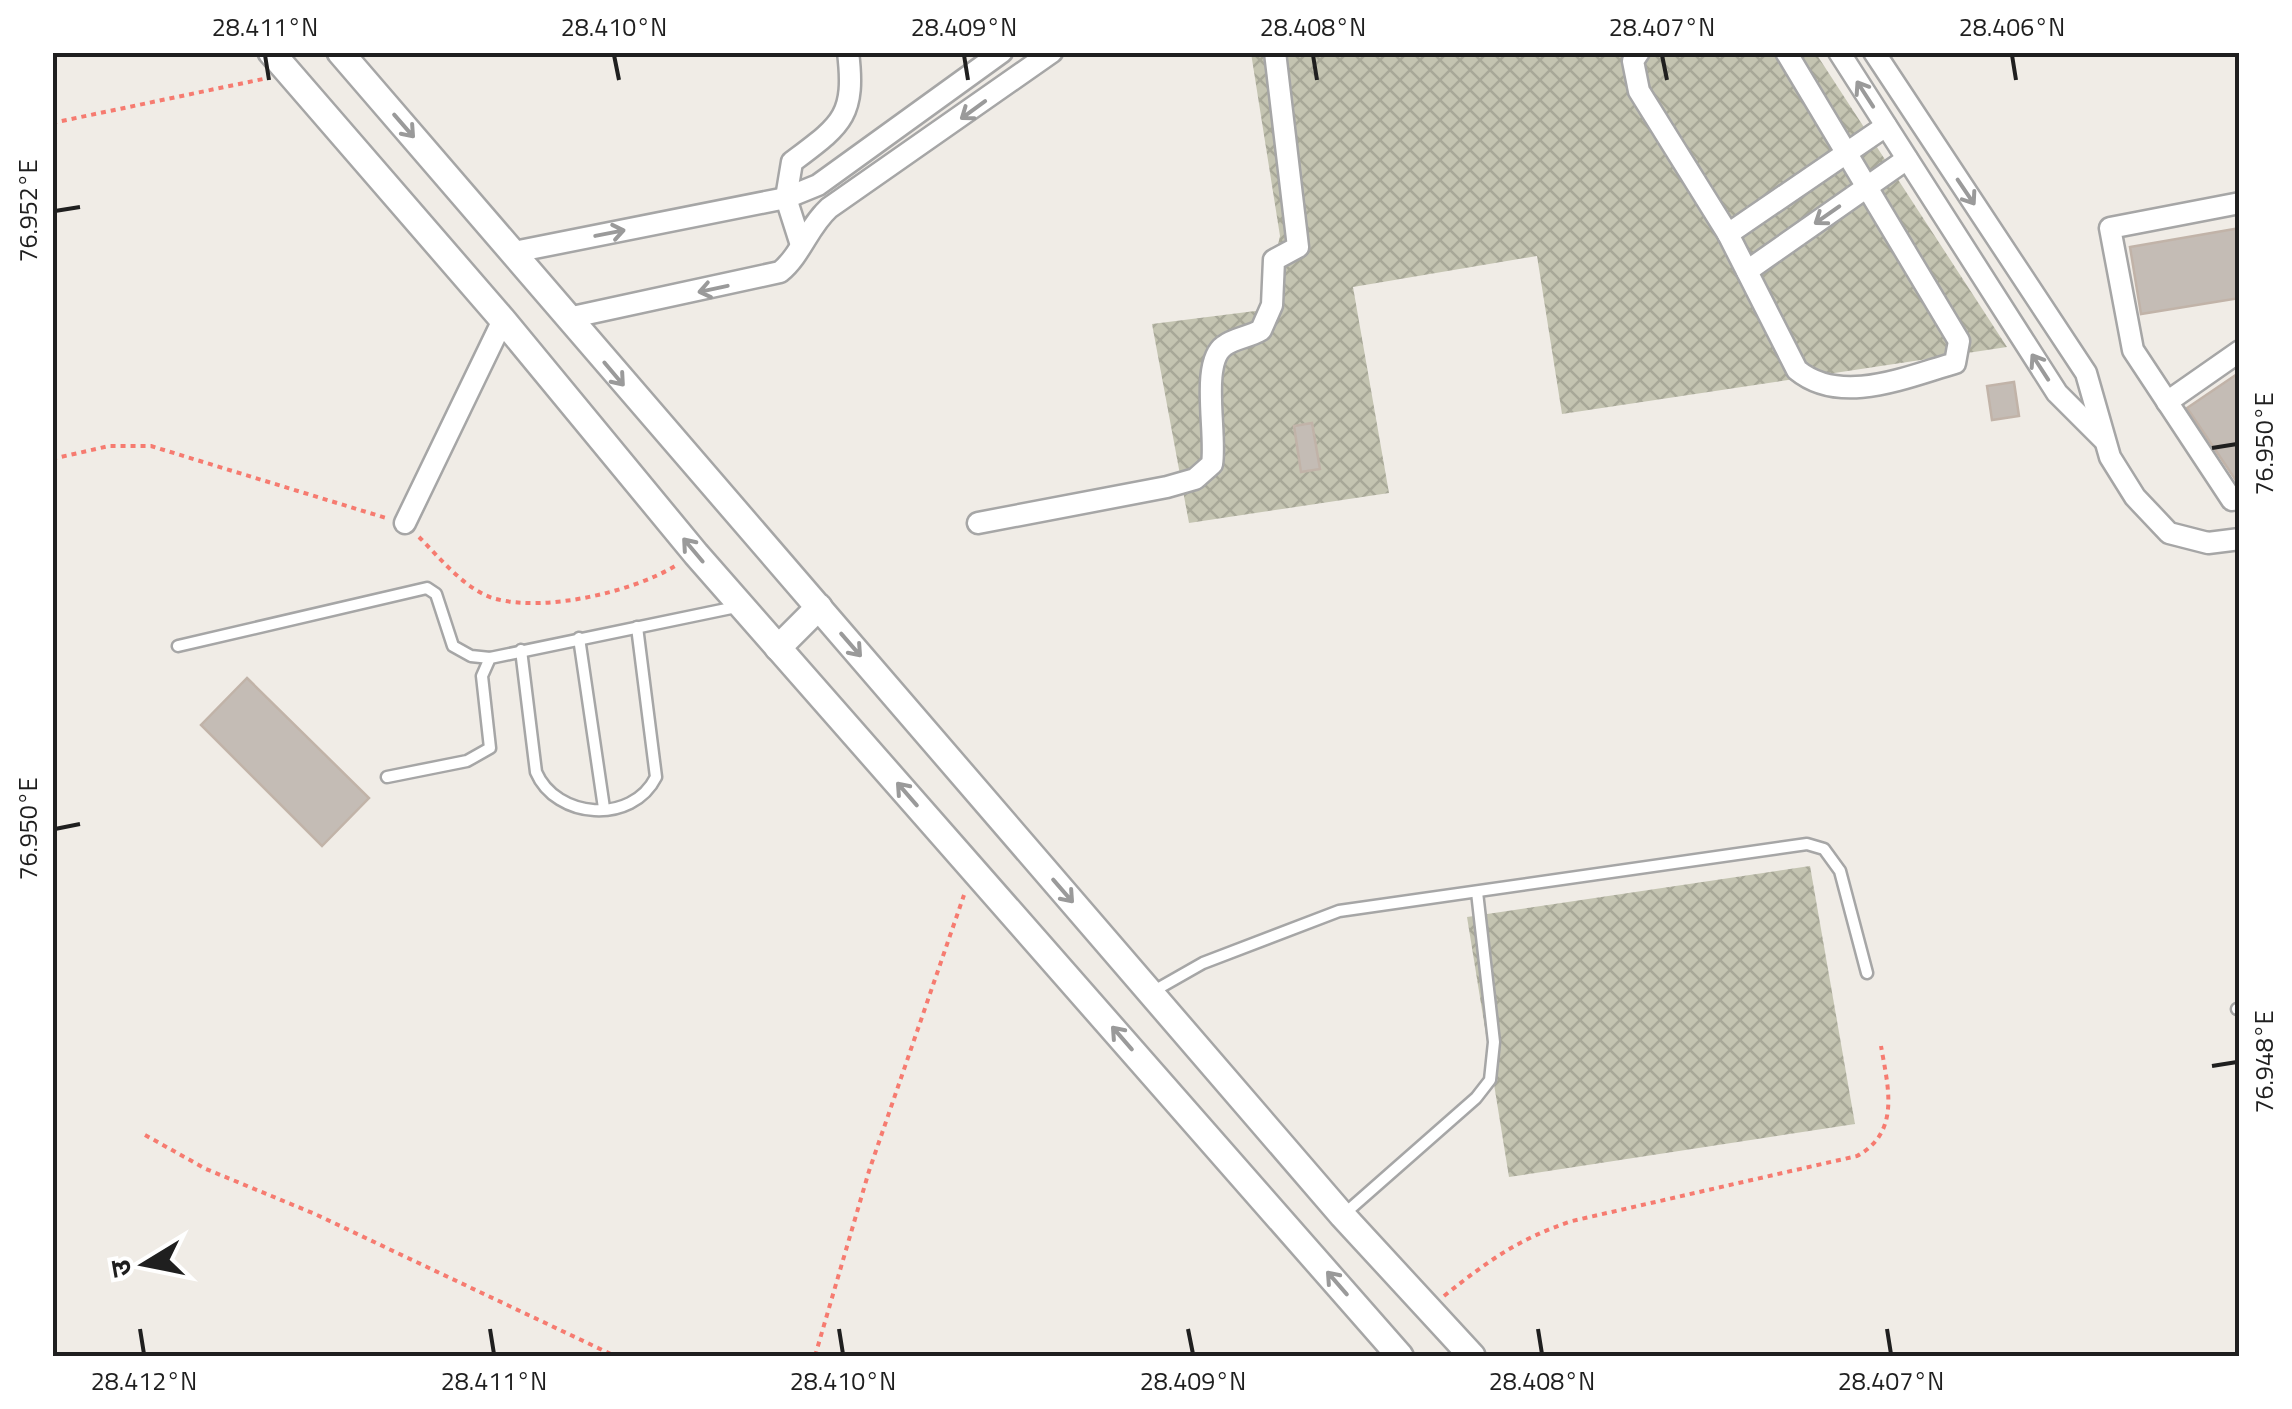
<svg xmlns="http://www.w3.org/2000/svg" width="2292" height="1409" viewBox="0 0 2292 1409" font-family="'Titillium Web','Noto Sans Devanagari',sans-serif">
<defs>
<pattern id="construction-cross-hatch" width="8" height="8" patternUnits="userSpaceOnUse" patternTransform="scale(2.5)"><rect width="8" height="8" fill="#c4c4b1"/><path d="M0 0l8 8M0 8l8-8" fill="none" stroke="#a8a898"/></pattern>
</defs>
<rect width="100%" height="100%" fill="#f0ece6"/>
<!-- construction -->
<g fill="url(#construction-cross-hatch)">
<path d="M1815 52 2007 347 1562 414 1537 256 1353 287 1389 493 1189 523 1152 324 1263 310 1280 236 1251 53Z"/>
<path d="M1810 866 1855 1124 1509 1177 1467 917Z"/>
</g>
<!-- building -->
<g fill="#c4bcb5" stroke="#c1b3a8" stroke-width="2.5">
<path d="M2240 228V298L2141 314 2130 247Z"/>
<path d="M2240 372V481L2237 482 2187 408Z"/>
<path d="M2014 382 2019 416 1992 420 1987 386Z"/>
<path d="M1312 423 1320 469 1301 472 1294 426Z"/>
<path d="M247 678 369 798 322 846 201 725Z"/>
</g>
<g fill="none" stroke-linecap="round" stroke-linejoin="round">
<defs>
<g id="service">
<path d="M579 638 604 808"/>
<path d="M178 646 427 588 436 594 453 646 471 656 490 658"/>
<path d="M521 650 536 772C556 819 632 825 656 777L637 627"/>
<path d="M387 777 467 761 490 748 482 676 490 658 741 606"/>
<path d="M1152 992 1203 963 1339 911 1807 844 1824 849 1840 871 1867 973"/>
<path d="M2237 1009H2240"/>
<path d="M1343 1215 1476 1098 1490 1080 1494 1042 1477 892"/>
</g>
<g id="minor">
<path d="M1639 52 1633 61 1639 91 1728 234 1797 370C1841 406 1906 377 1955 363L1959 341 1786 52"/>
<path d="M1839 52 2057 393 2103 439"/>
<path d="M1874 52 2086 373 2110 457 2135 497 2169 533 2208 543 2240 539"/>
<path d="M2240 203 2110 228 2133 350 2232 500 2240 495"/>
<path d="M1728 234 1886 126"/>
<path d="M801 245 786 198 792 162C841 125 856 117 848 52"/>
<path d="M514 252 786 198 818 185 1002 52"/>
<path d="M1747 271 1907 159"/>
<path d="M568 318 780 272C801 255 808 227 829 208L1052 52"/>
<path d="M2167 402 2240 351"/>
<path d="M405 523 503 320"/>
<path d="M978 523 1167 487 1195 479 1212 464C1217 434 1200 363 1224 346 1234 338 1250 337 1261 330L1272 305 1274 260 1298 247 1275 52"/>
</g>
<g id="tertiary">
<path d="M271 52 503 320 696 554 1400 1356"/>
<path d="M340 52 1342 1215 1472 1356"/>
<path d="M778 648 819 607"/>
</g>
</defs>
<!-- service casing -->
<use href="#service" stroke="#a6a6a6" stroke-width="15"/>
<!-- minor casing -->
<use href="#minor" stroke="#a6a6a6" stroke-width="25"/>
<!-- tertiary casing -->
<use href="#tertiary" stroke="#a6a6a6" stroke-width="30"/>
<!-- path -->
<g stroke="#f67b70" stroke-width="4" stroke-dasharray="5 5" stroke-linecap="butt">
<path d="M52 123 263 79"/>
<path d="M52 459 109 446H151L386 518"/>
<path d="M419 537C440 558 466 591 496 599 546 612 632 592 675 566"/>
<path d="M145 1135 206 1169 315 1214 615 1356"/>
<path d="M1444 1296C1488 1261 1518 1239 1572 1221L1857 1156C1901 1132 1888 1087 1881 1046"/>
<path d="M815 1356 869 1171 964 895"/>
</g>
<!-- service -->
<use href="#service" stroke="#fff" stroke-width="10"/>
<!-- minor -->
<use href="#minor" stroke="#fff" stroke-width="20"/>
<!-- tertiary -->
<use href="#tertiary" stroke="#fff" stroke-width="25"/>
</g>
<!-- one-way arrows -->
<defs><path id="oneway-shaft" d="M-6 0H5M1.5-3L5.5 0L1.5 3" fill="none" stroke-width="1.6" stroke-linecap="round" stroke-linejoin="round" transform="scale(2.5)"/></defs>
<g stroke="#9a9a9a">
<use href="#oneway-shaft" transform="translate(1865 94) rotate(-123)"/>
<use href="#oneway-shaft" transform="translate(973 110) rotate(144)"/>
<use href="#oneway-shaft" transform="translate(404 126) rotate(49)"/>
<use href="#oneway-shaft" transform="translate(1966 192) rotate(56)"/>
<use href="#oneway-shaft" transform="translate(1827 215) rotate(145)"/>
<use href="#oneway-shaft" transform="translate(610 233) rotate(-11)"/>
<use href="#oneway-shaft" transform="translate(713 289) rotate(168)"/>
<use href="#oneway-shaft" transform="translate(2040 367) rotate(-123)"/>
<use href="#oneway-shaft" transform="translate(614 374) rotate(50)"/>
<use href="#oneway-shaft" transform="translate(693 550) rotate(-130)"/>
<use href="#oneway-shaft" transform="translate(851 645) rotate(49)"/>
<use href="#oneway-shaft" transform="translate(907 794) rotate(-131)"/>
<use href="#oneway-shaft" transform="translate(1063 891) rotate(49)"/>
<use href="#oneway-shaft" transform="translate(1122 1038) rotate(-131)"/>
<use href="#oneway-shaft" transform="translate(1337 1283) rotate(-131)"/>
</g>
<!-- ticks -->
<path fill="none" stroke="#1f1f1f" stroke-width="4" d="M265 55 269 80M614 55 619 80M964 55 968 80M1313 55 1317 80M1662 55 1667 80M2012 55 2016 80M55 211 80 207M2212 448 2237 444M55 829 80 824M2212 1066 2237 1062M140 1329 144 1354M490 1329 494 1354M839 1329 843 1354M1188 1329 1193 1354M1538 1329 1542 1354M1887 1329 1891 1354"/>
<!-- border -->
<rect width="2292" height="1409" fill="none" stroke="#ffffff" stroke-width="110"/>
<!-- north arrow -->
<g transform="translate(145 1264) rotate(260)" stroke="#ffffff" stroke-width="8" paint-order="stroke">
<path d="M0-8L18 38L0 25L-18 38Z" fill="#1f1f1f"/>
<text y="-15" font-size="28" font-weight="bold" text-anchor="middle" fill="#1f1f1f">उ</text>
</g>
<rect x="55" y="55" width="2182" height="1299" fill="none" stroke="#1f1f1f" stroke-width="4"/>
<g font-size="25" text-anchor="middle" fill="#1f1f1f">
<text x="265" y="36">28.411°N</text>
<text x="614" y="36">28.410°N</text>
<text x="964" y="36">28.409°N</text>
<text x="1313" y="36">28.408°N</text>
<text x="1662" y="36">28.407°N</text>
<text x="2012" y="36">28.406°N</text>
<text transform="translate(28 211) rotate(-90)" y="9">76.952°E</text>
<text transform="translate(2264 444) rotate(-90)" y="9">76.950°E</text>
<text transform="translate(28 829) rotate(-90)" y="9">76.950°E</text>
<text transform="translate(2264 1062) rotate(-90)" y="9">76.948°E</text>
<text x="144" y="1390">28.412°N</text>
<text x="494" y="1390">28.411°N</text>
<text x="843" y="1390">28.410°N</text>
<text x="1193" y="1390">28.409°N</text>
<text x="1542" y="1390">28.408°N</text>
<text x="1891" y="1390">28.407°N</text>
</g>
</svg>
